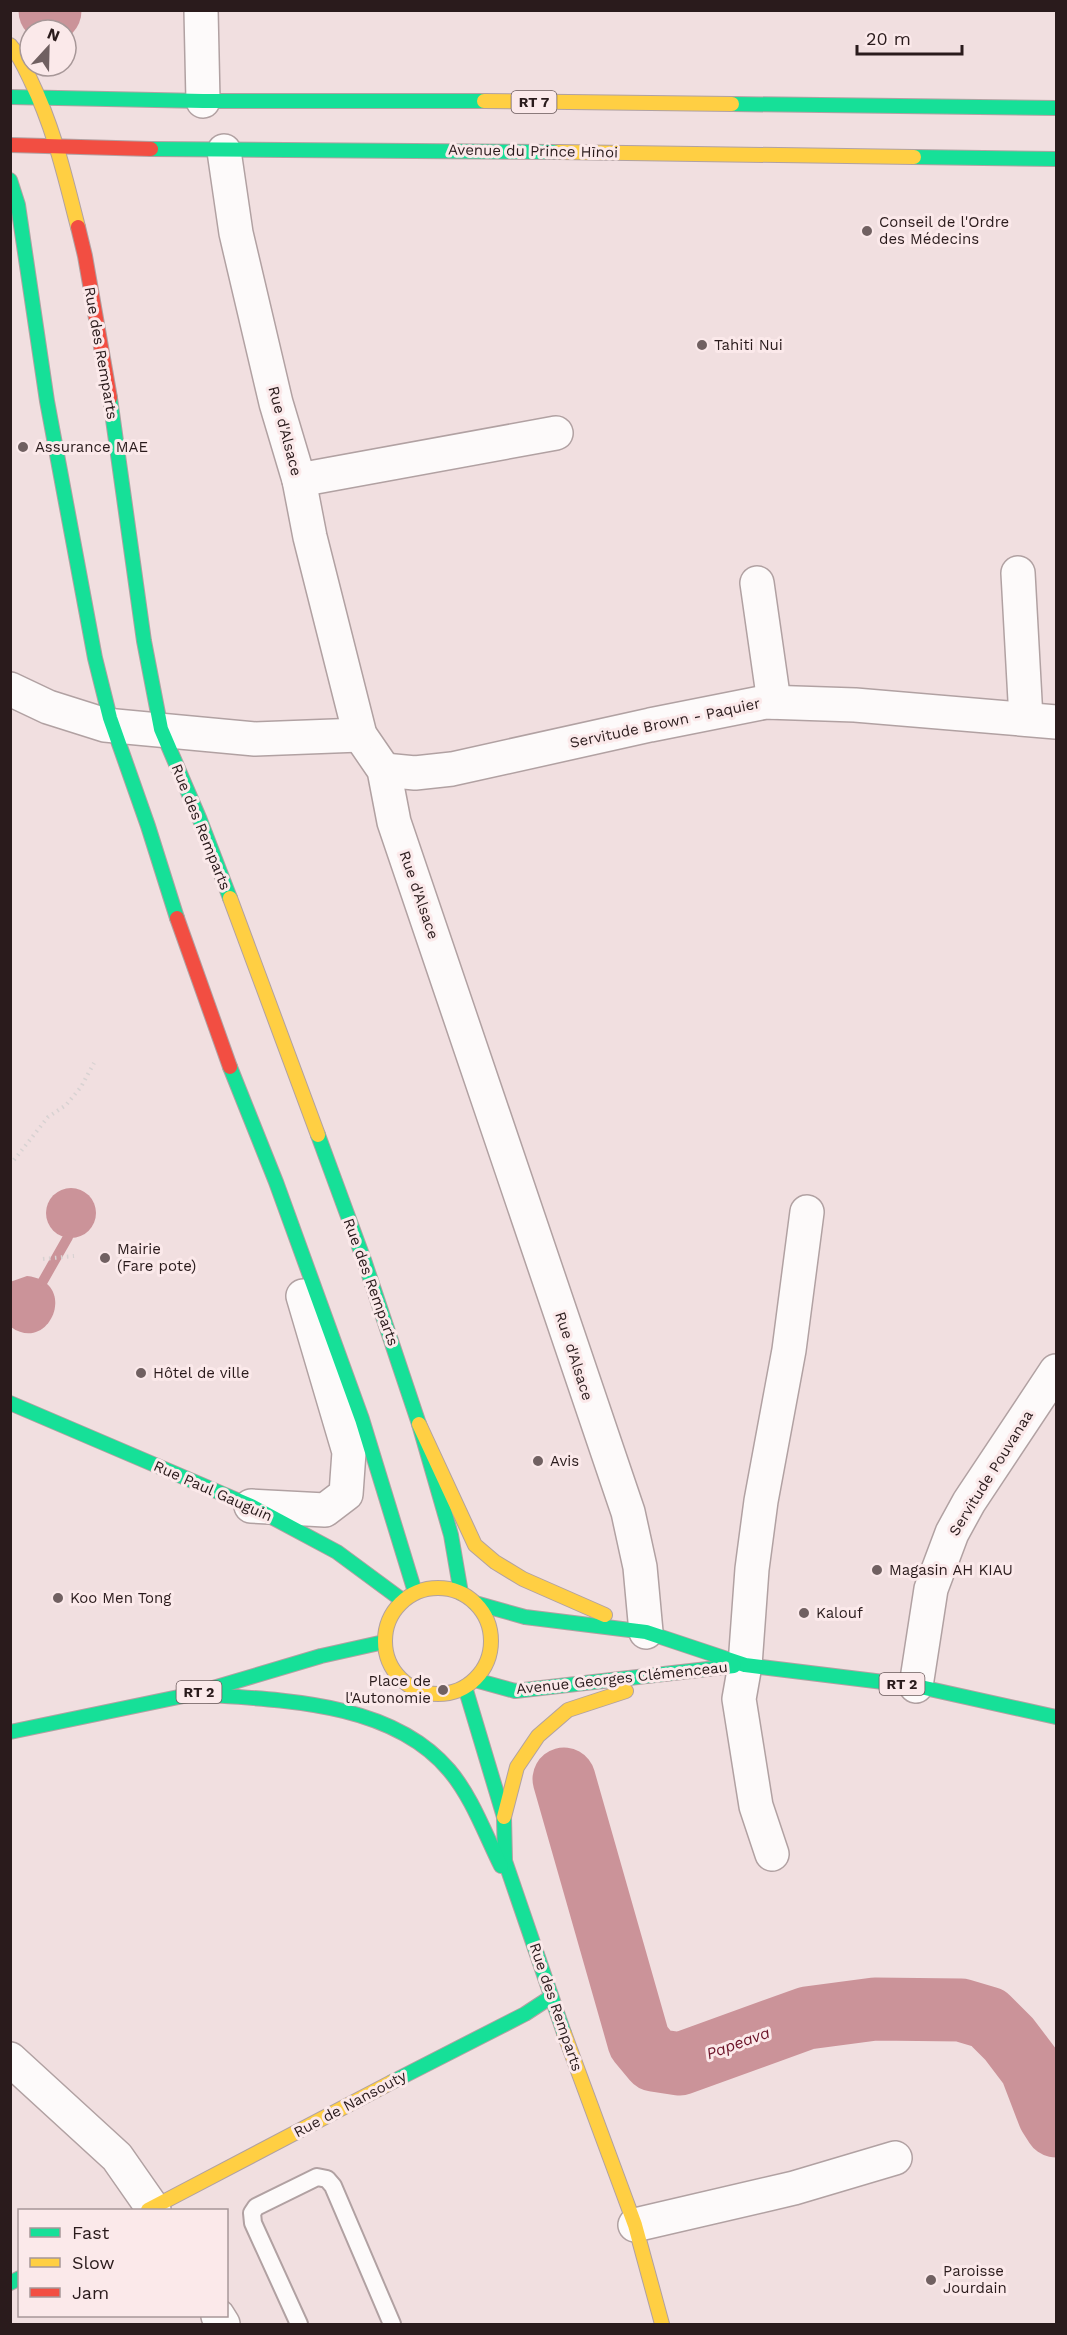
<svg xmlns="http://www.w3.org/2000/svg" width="1067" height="2335" viewBox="0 0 1067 2335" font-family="'Work Sans',sans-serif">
<rect width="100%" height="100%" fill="#f1dfe0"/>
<!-- water -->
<g fill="#cb9399">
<circle cx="71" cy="1213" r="25"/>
<path d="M27 1276C80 1282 49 1355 11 1327L10 1282Z"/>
</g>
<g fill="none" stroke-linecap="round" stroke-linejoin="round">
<!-- stream -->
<path stroke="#cb9399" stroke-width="10" d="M43 1281 68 1237"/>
<!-- river -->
<g stroke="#cb9399" stroke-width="63">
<path d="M50 10V11"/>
<path d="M564 1779 639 2042 654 2060 680 2064 807 2018 875 2009 961 2010 988 2018 1009 2039 1031 2068 1049 2115 1056 2126"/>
</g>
<defs>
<path id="lane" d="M299 2324 253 2223 252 2213 256 2207 317 2177 327 2179 333 2186 392 2324"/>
<g id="street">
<path d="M201 10 203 101"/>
<path d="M224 151 236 233 276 403 299 480 310 537 360 735 384 770 394 822 628 1512 640 1567 646 1632"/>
<path d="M299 480 556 433"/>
<path d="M1018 573 1026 719"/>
<path d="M757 583 774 702"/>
<path d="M10 689 48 707 105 725 255 739 360 735"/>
<path d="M384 770 415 773 452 769 650 725 766 702 855 705 1056 722"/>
<path d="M251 1506 325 1510 346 1494 349 1452 303 1296"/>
<path d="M916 1686 931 1589 952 1533 969 1502 1056 1371"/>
<path d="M772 1854 756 1806 739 1699 745 1665 752 1569 761 1501 789 1350 807 1212"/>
<path d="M10 2059 117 2157 154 2210"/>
<path d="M635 2225 794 2188 895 2158"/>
<path d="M218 2316 223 2324"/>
</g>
<g id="fast">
<path d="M10 97 203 101H484"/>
<path d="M732 104 1056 108"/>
<path d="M151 149 558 152"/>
<path d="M914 157 1056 159"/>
<path d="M10 180 18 205 47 401 95 658 110 718 148 826 177 918"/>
<path d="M110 398 144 641 161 729 200 820 230 898"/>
<path d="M230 1067 276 1182 362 1419 415 1592"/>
<path d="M318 1135 364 1260 419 1424 451 1535 461 1593"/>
<path d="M10 1403 251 1506 337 1552 402 1600"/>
<path d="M475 1603 525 1617 646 1632 745 1665 916 1686 1056 1717"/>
<path d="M475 1680 515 1691 734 1666"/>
<path d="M465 1687 504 1817 505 1861 564 2033"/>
<path d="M193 1694C277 1700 390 1700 449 1770 472 1797 485 1834 501 1866"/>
<path d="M10 1732 193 1694 321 1656 384 1642"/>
<path d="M392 2082 525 2014 551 1997"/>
<path d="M10 2283 20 2278"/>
</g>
<g id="slow">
<path d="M10 45C20 56 25 68 31 81 54 128 65 177 78 227"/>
<path d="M484 101 732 104"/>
<path d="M558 152 914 157"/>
<path d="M230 898 318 1135"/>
<path d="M419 1424 475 1545 495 1562 523 1579 605 1615"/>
<circle cx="438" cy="1641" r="53"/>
<path d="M504 1817 517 1767 538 1736 568 1710 626 1691"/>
<path d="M564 2033 635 2225 662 2324"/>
<path d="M148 2210 392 2082"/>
</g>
<g id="jam">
<path d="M10 145 151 149"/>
<path d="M78 227 85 256 110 398"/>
<path d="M177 918 230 1067"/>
</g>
</defs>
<!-- lane casing -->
<use href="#lane" stroke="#b1a1a2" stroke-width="20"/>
<!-- street casing -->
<use href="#street" stroke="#b1a1a2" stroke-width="36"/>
<!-- fast casing -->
<use href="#fast" stroke="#b1a1a2" stroke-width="16"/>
<!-- slow casing -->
<use href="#slow" stroke="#b1a1a2" stroke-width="16"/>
<!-- jam casing -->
<use href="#jam" stroke="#b1a1a2" stroke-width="16"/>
<!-- path -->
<g stroke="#d8d2d2" stroke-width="4" stroke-dasharray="1.5 4.5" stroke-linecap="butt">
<path d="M14 1160 48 1117 66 1105 81 1087 94 1063"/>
<path d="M43 1259 74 1256"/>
</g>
<!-- lane -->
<use href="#lane" stroke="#fdfafa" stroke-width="16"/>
<!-- street -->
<use href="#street" stroke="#fdfafa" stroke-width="33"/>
<!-- fast -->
<use href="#fast" stroke="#16e098" stroke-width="14"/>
<!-- slow -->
<use href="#slow" stroke="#ffcf43" stroke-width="14"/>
<!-- jam -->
<use href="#jam" stroke="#f24e42" stroke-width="14"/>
</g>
<!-- markers -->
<g fill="#706061" stroke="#fbe9ea" stroke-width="2">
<circle cx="867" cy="231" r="6"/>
<circle cx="702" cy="345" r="6"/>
<circle cx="23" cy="447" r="6"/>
<circle cx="105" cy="1258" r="6"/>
<circle cx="141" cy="1373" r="6"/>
<circle cx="538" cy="1461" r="6"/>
<circle cx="877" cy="1570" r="6"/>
<circle cx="58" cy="1598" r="6"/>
<circle cx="804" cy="1613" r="6"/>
<circle cx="443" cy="1690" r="6"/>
<circle cx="931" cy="2280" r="6"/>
</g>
<g text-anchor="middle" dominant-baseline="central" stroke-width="6" stroke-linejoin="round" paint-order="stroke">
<!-- shield labels -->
<g fill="#fbe9ea" stroke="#69595a" stroke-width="1.5">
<rect x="511.5" y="91" width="45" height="22" rx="4.5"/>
<rect x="879.5" y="1673" width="45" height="22" rx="4.5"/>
<rect x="176.5" y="1681" width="45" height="22" rx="4.5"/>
</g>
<g font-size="14" font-weight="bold" fill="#2a1b1c">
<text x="534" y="102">RT 7</text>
<text x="902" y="1684">RT 2</text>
<text x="199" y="1692">RT 2</text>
</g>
<!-- street labels -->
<g font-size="15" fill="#2a1b1c" stroke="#fbe9ea">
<text transform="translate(533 151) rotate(1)">Avenue du Prince Hīnoi</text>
<text transform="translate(101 353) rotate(80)">Rue des Remparts</text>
<text transform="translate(285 431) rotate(75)">Rue d'Alsace</text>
<text transform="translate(665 723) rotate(-12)">Servitude Brown - Paquier</text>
<text transform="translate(201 827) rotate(68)">Rue des Remparts</text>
<text transform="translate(419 895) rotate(71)">Rue d'Alsace</text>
<text transform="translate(371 1282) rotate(70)">Rue des Remparts</text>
<text transform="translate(574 1356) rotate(72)">Rue d'Alsace</text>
<text transform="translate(991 1473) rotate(-58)">Servitude Pouvanaa</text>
<text transform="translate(213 1491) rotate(24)">Rue Paul Gauguin</text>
<text transform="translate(622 1678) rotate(-6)">Avenue Georges Clémenceau</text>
<text transform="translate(556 2007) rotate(71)">Rue des Remparts</text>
<text transform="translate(350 2104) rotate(-28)">Rue de Nansouty</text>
</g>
<!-- poi labels -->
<g font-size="15" fill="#2a1b1c" stroke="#fbe9ea" text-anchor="start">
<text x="879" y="222">Conseil de l'Ordre<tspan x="879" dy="17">des Médecins</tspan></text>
<text x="714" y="345">Tahiti Nui</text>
<text x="35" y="447">Assurance MAE</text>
<text x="117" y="1249">Mairie<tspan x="117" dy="17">(Fare pote)</tspan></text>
<text x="153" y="1373">Hôtel de ville</text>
<text x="550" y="1461">Avis</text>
<text x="889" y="1570">Magasin AH KIAU</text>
<text x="70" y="1598">Koo Men Tong</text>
<text x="816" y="1613">Kalouf</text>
<text x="431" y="1681" text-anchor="end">Place de<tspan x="431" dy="17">l'Autonomie</tspan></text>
<text x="943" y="2271">Paroisse<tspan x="943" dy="17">Jourdain</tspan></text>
</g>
<!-- water labels -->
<g font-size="16" font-style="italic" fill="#6c1328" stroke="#fbe9ea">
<text transform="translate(738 2043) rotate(-20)">Papeava</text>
</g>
</g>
<!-- border -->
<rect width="1067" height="2335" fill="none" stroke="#2a1b1c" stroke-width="24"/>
<!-- legend -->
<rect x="18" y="2209" width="210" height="108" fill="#fbe9ea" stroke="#a79798" stroke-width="1.5"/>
<rect x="30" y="2228" width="30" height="9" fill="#16e098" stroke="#a79798" stroke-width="1.5"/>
<text x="72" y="2239" font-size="18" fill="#2a1b1c">Fast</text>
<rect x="30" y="2258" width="30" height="9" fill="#ffcf43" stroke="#a79798" stroke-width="1.5"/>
<text x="72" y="2269" font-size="18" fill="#2a1b1c">Slow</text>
<rect x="30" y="2288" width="30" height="9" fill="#f24e42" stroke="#a79798" stroke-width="1.5"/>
<text x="72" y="2299" font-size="18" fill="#2a1b1c">Jam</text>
<!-- north arrow -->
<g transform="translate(48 48) rotate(22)"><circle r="28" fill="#fbe9ea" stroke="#a79798" stroke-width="1.5"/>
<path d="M0-4.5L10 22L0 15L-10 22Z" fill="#706061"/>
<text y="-9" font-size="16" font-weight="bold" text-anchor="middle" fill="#2a1b1c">N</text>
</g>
<!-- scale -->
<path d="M857 45v9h105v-9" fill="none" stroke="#2a1b1c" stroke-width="3"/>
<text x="866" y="45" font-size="18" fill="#2a1b1c" stroke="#fbe9ea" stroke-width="4.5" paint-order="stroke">20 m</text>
</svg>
